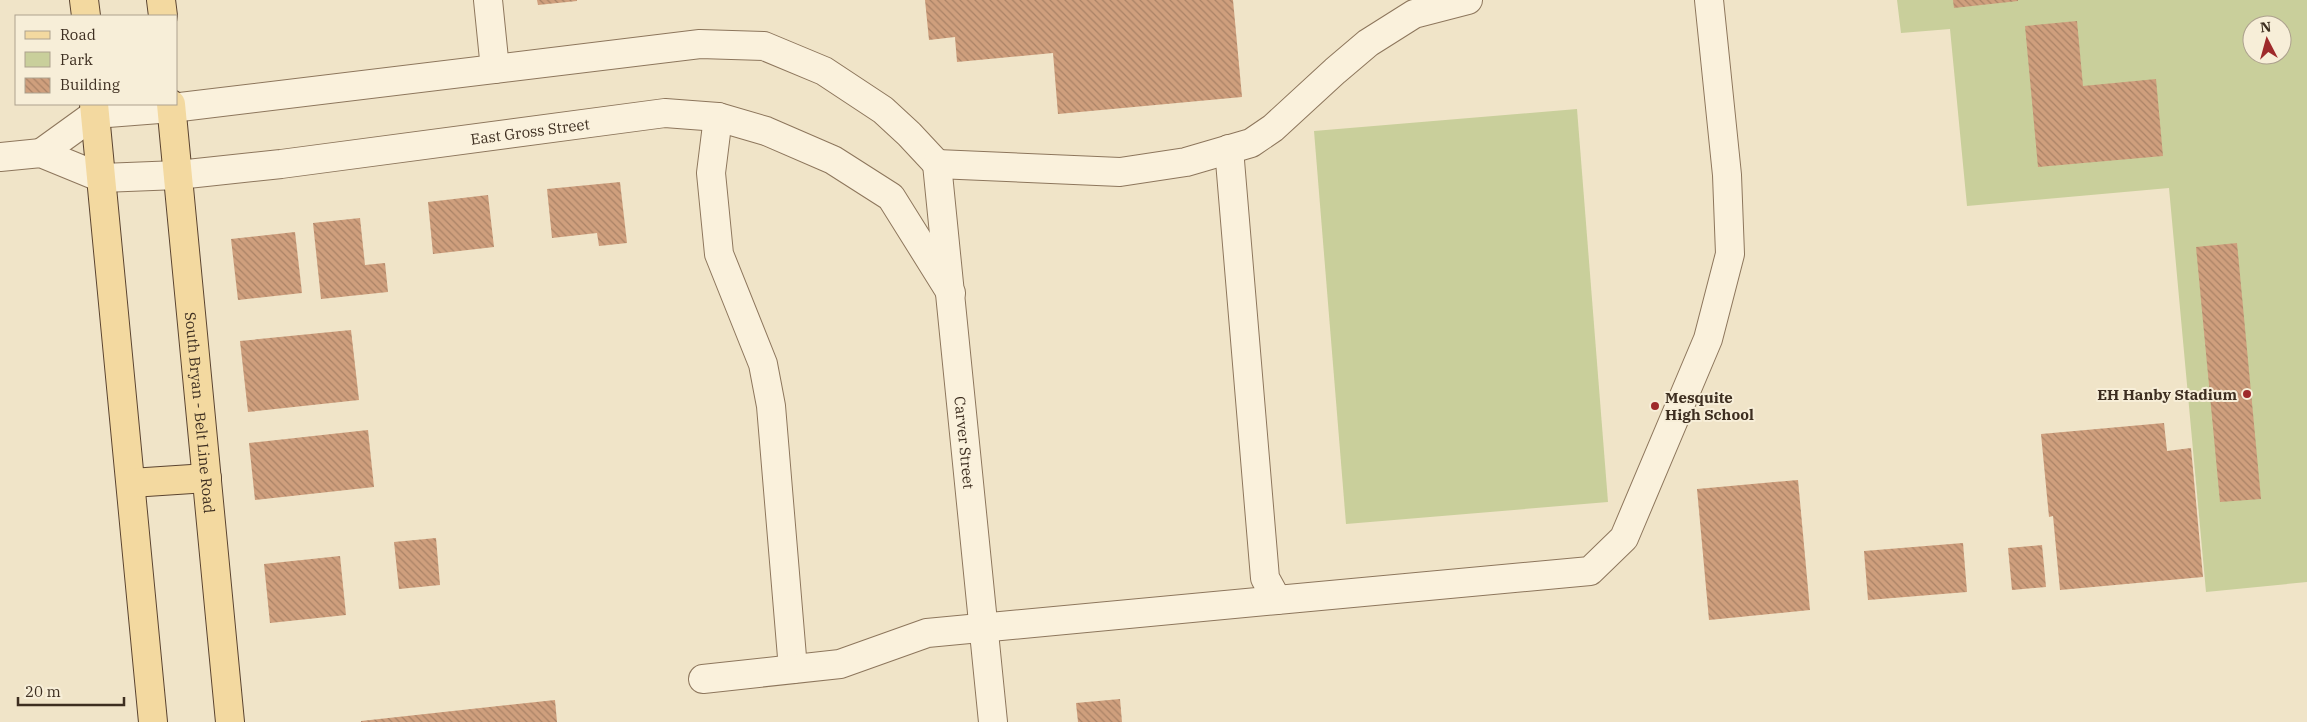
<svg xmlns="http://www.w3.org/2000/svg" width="2307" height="722" viewBox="0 0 2307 722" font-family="'IBM Plex Serif',serif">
<defs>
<pattern id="building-back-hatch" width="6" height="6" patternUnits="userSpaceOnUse" patternTransform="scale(1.25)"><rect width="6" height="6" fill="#cf9f7d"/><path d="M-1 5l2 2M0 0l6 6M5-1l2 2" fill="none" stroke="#a98266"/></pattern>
</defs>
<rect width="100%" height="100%" fill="#f0e4c8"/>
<!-- green -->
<g fill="#c9cf9b" fill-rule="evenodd">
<path d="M1897 0H2307V582L2206 592 2169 188 1967 206 1950 29 1901 33ZM2252 25H2282V55H2252Z"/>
<path d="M1577 109 1608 502 1346 524 1314 131Z"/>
</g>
<!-- building -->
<g fill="url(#building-back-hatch)">
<path d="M537 0H577V1L538 5Z"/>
<path d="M925 0H1233L1242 97 1058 114 1053 53 957 62 955 37 929 40Z"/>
<path d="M1953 0H2018V1L1954 8Z"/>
<path d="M2077 21 2083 86 2156 79 2163 156 2038 167 2025 26Z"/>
<path d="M620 182 627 243 599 246 597 233 552 238 547 189Z"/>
<path d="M488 195 494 247 433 254 428 202Z"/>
<path d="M360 218 365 265 385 263 388 292 321 299 313 223Z"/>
<path d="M295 232 302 293 238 300 231 239Z"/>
<path d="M2237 243 2261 499 2220 502 2196 247Z"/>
<path d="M351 330 359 400 248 412 240 341Z"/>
<path d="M2164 423 2167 451 2191 448 2203 577 2060 590 2053 516 2049 517 2041 434Z"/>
<path d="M368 430 374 487 255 500 249 443Z"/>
<path d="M1798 480 1810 610 1709 620 1697 489Z"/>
<path d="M436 538 440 585 399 589 394 542Z"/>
<path d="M1963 543 1967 592 1868 600 1864 551Z"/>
<path d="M2042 545 2046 587 2012 590 2008 548Z"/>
<path d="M340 556 346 615 270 623 264 564Z"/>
<path d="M1120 699 1122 722H1078L1076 703Z"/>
<path d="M555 700 557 722H361V721Z"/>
</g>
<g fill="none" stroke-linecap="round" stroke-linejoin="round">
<defs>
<g id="minor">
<path d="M488 0 495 69"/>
<path d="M718 117 711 173 719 254 763 364 771 406 793 669"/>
<path d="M1229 149 1265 578 1277 600 1590 571 1624 538 1708 339 1730 254 1727 175 1709 0"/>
<path d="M41 153 95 114 172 108 700 44 764 46 824 71 883 110 909 134 937 164"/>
<path id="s1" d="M0 157 41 153 102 178 178 175 281 164 665 113 718 117 766 131 833 160 891 197 951 293"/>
<path d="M937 164 1120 172 1186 162 1251 143 1273 128 1335 71 1368 43 1414 14 1468 0"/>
<path id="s2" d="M937 164 993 722"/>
<path d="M703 679 840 664 927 633 1277 600"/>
</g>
<g id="major">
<path d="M84 0 86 16"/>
<path d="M161 0 163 16"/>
<path d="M94 104 153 722"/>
<path id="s3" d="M171 104 230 722"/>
<path d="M131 483 207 478"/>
</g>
</defs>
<!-- minor casing -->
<use href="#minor" stroke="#8d765c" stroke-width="30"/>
<!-- major casing -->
<use href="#major" stroke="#5b4430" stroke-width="30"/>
<!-- minor -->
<use href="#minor" stroke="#faf1dc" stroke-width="28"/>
<!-- major -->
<use href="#major" stroke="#f3d9a0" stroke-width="28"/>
</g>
<!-- markers -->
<g fill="#9e2a2b" stroke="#f7eed8" stroke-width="2">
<circle cx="2247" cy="394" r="5"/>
<circle cx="1655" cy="406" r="5"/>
</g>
<g text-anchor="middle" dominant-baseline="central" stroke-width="4" stroke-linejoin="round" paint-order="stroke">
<!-- street labels -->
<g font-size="15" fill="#3d2e20" stroke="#f7eed8">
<text stroke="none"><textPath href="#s1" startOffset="538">East Gross Street</textPath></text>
<text stroke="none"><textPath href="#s3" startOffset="310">South Bryan - Belt Line Road</textPath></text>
<text stroke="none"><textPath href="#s2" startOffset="280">Carver Street</textPath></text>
</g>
<!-- poi labels -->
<g font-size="15" font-weight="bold" fill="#3d2e20" stroke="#f7eed8" text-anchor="end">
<text x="2237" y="394">EH Hanby Stadium</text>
<text x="1665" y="397" text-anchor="start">Mesquite<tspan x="1665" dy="17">High School</tspan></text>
</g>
</g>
<!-- legend -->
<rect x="15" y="15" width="162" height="90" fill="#f7eed8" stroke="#ada18e"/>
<rect x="25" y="31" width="25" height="8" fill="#f3d9a0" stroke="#ada18e"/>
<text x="60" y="40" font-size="15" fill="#3d2e20">Road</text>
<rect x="25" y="52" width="25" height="15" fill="#c9cf9b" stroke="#ada18e"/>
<text x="60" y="65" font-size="15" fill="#3d2e20">Park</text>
<rect x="25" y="78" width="25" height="15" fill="url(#building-back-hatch)" stroke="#ada18e"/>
<text x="60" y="90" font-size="15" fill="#3d2e20">Building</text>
<!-- north arrow -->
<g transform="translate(2267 40) rotate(354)"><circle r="24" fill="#f7eed8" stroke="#ada18e"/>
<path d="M0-4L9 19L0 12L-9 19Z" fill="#9e2a2b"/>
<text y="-8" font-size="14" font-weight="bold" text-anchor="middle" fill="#3d2e20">N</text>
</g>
<!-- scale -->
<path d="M18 697v8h106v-8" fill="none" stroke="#3d2e20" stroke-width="2.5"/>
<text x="25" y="697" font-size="15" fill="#3d2e20" stroke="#f7eed8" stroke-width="4" paint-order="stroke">20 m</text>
</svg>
